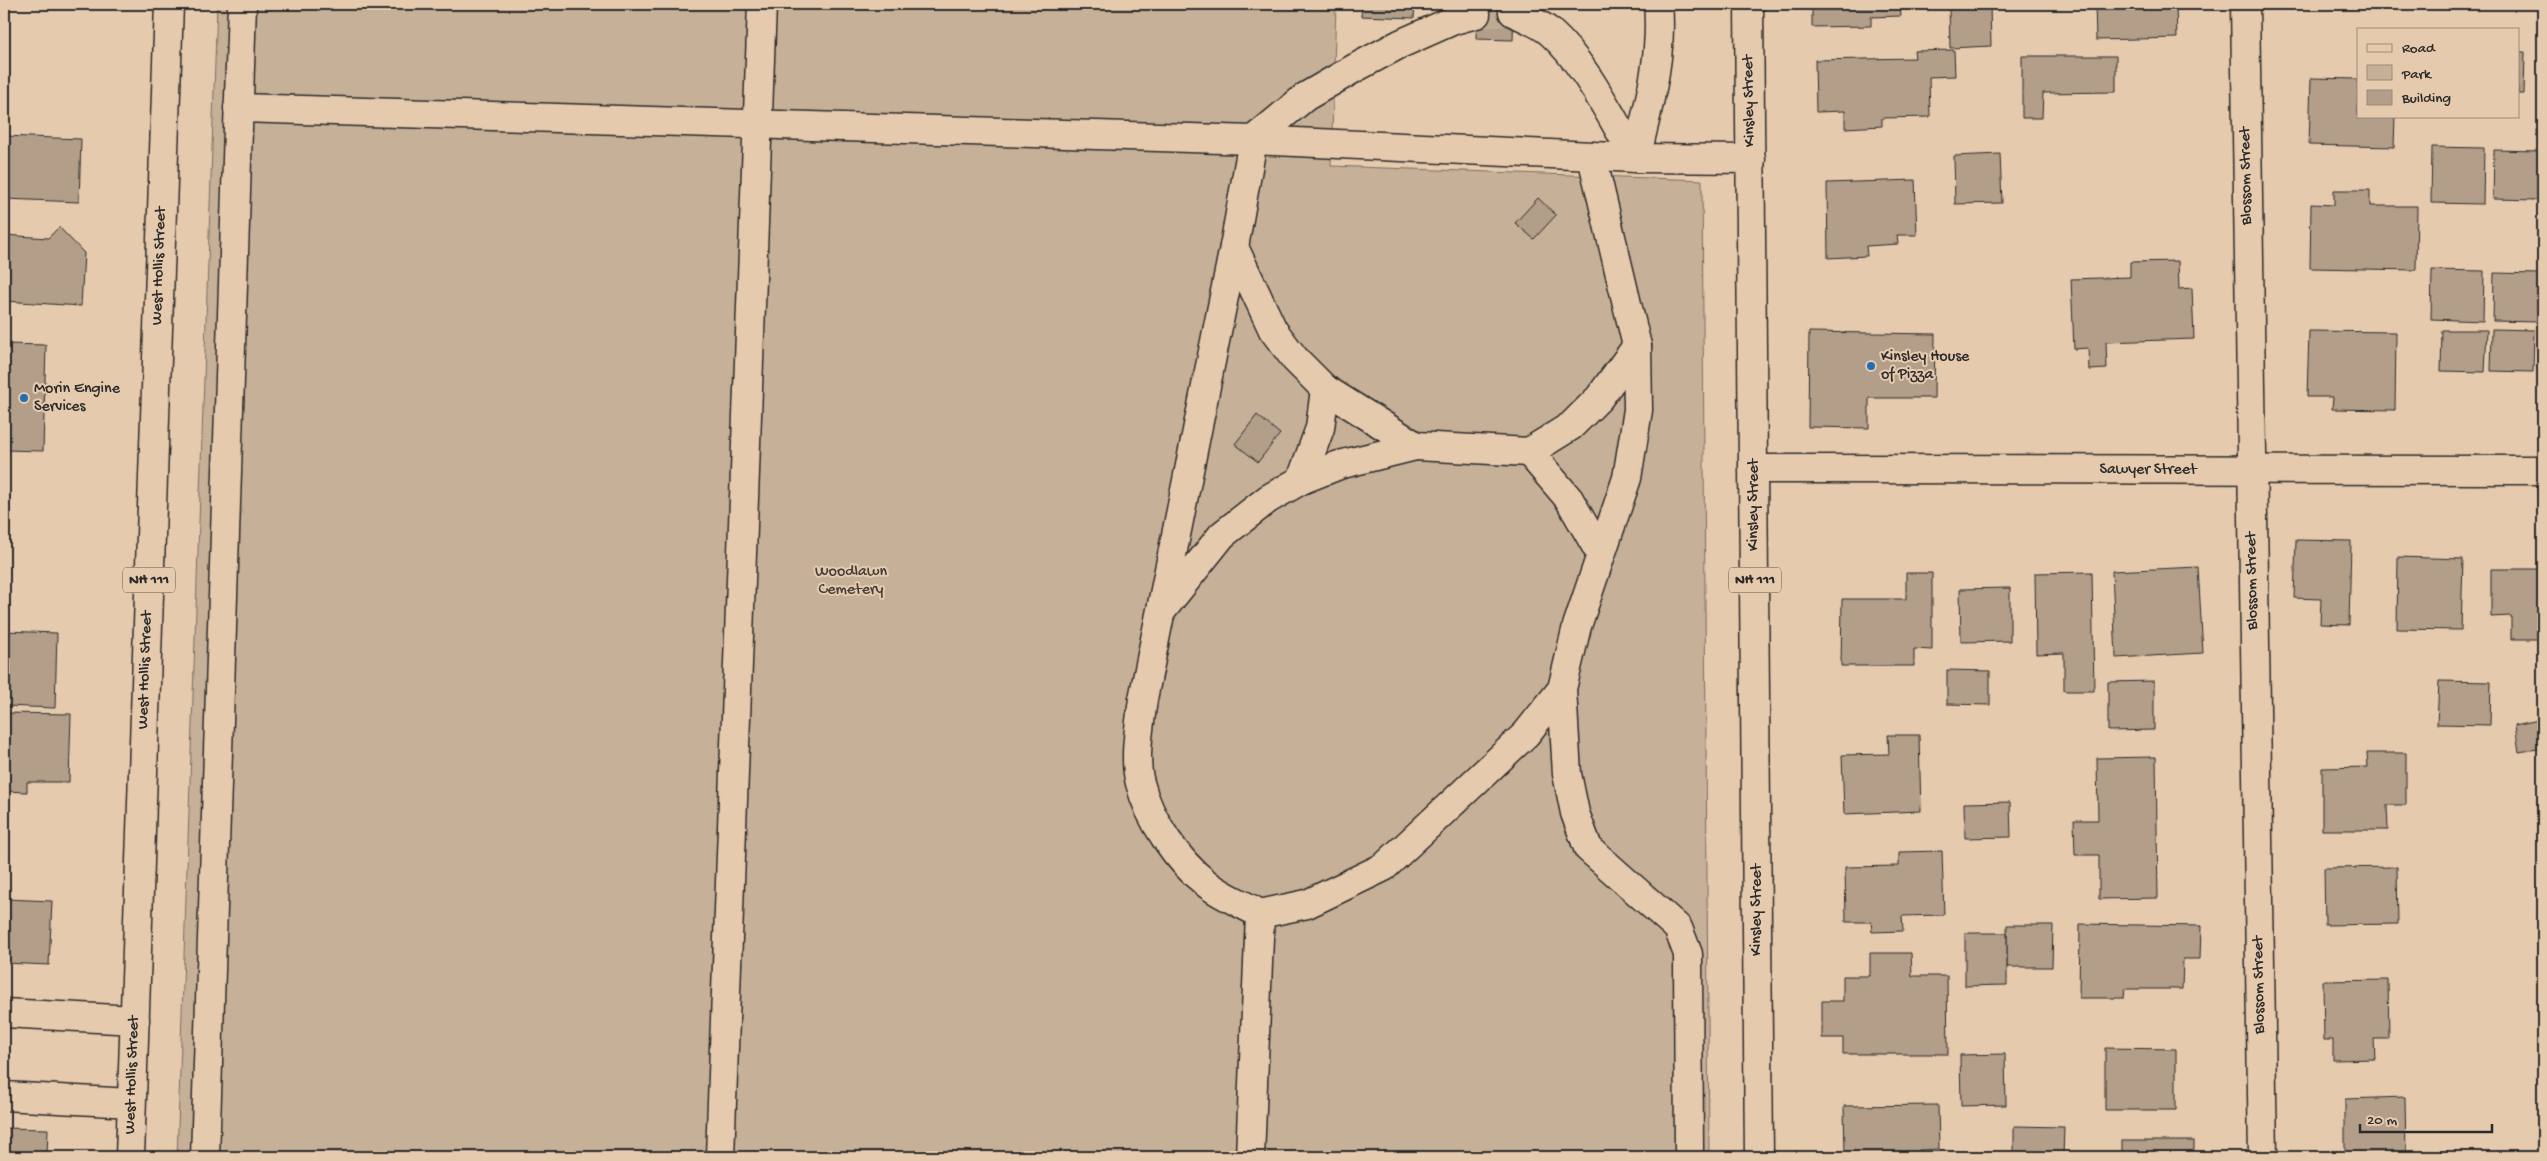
<svg xmlns="http://www.w3.org/2000/svg" width="2547" height="1161" viewBox="0 0 2547 1161" font-family="'Gochi Hand',sans-serif">
<rect width="100%" height="100%" fill="#e6caad"/>
<filter id="ink" filterUnits="userSpaceOnUse"><feTurbulence type="fractalNoise" baseFrequency=".02" numOctaves="2"/><feDisplacementMap in="SourceGraphic" scale="10" xChannelSelector="R" yChannelSelector="G"/><feConvolveMatrix kernelMatrix="1 2 1 2 8 2 1 2 1" color-interpolation-filters="sRGB"/></filter>
<g filter="url(#ink)">
<!-- green -->
<path fill="#c7b098" stroke="#796e62" d="M217 4H1336L1331 166 1702 180 1709 1157H177Z"/>
<!-- building -->
<g fill="#b29e89" stroke="#2b2b2b">
<path d="M1362 4H1415L1414 18 1361 16Z"/>
<path d="M1477 4H1514L1513 40 1476 39Z"/>
<path d="M1812 4H1900L1901 16 1871 17V26L1812 27Z"/>
<path d="M2095 4H2176L2177 38 2096 40Z"/>
<path d="M1990 5 1991 46 1950 48 1949 6Z"/>
<path d="M1954 50 1955 76 1929 77 1930 117 1882 118V126L1845 128V111L1816 112 1815 60 1915 58 1914 51Z"/>
<path d="M2518 52H2525L2524 94H2518Z"/>
<path d="M2022 56H2116V92L2043 93 2042 118H2022Z"/>
<path d="M2311 78 2358 79V116H2395L2394 147 2309 145Z"/>
<path d="M4 136 81 139 79 202 4 199Z"/>
<path d="M2432 147 2484 148 2483 204 2431 203Z"/>
<path d="M2494 150 2539 151 2538 200 2493 199Z"/>
<path d="M2000 154 2002 203 1955 204 1954 156Z"/>
<path d="M1915 180 1917 235H1897L1898 244 1866 246 1867 256 1828 258 1827 183Z"/>
<path d="M2334 190H2370V206H2417L2416 270 2310 268 2311 204 2334 205Z"/>
<path d="M1538 198 1556 215 1534 239 1515 223Z"/>
<path d="M59 227 84 253 81 306 4 301V235L48 238Z"/>
<path d="M2178 261 2179 289 2192 288 2194 339 2106 342 2107 369 2089 370 2088 348 2074 349 2071 279 2130 277V262Z"/>
<path d="M2432 270 2484 271 2483 321 2431 319Z"/>
<path d="M2494 273 2539 274 2538 322 2493 321Z"/>
<path d="M2492 329 2534 330 2533 372 2491 371Z"/>
<path d="M2442 330H2487L2485 372 2441 371Z"/>
<path d="M2309 331 2396 332 2395 410 2332 409 2333 397H2307Z"/>
<path d="M1809 332 1935 334 1934 398H1869V428L1808 427Z"/>
<path d="M4 344 46 345 43 451 4 450Z"/>
<path d="M1257 415 1280 434 1258 462 1235 444Z"/>
<path d="M2296 540 2351 541 2349 625 2320 624 2321 599 2294 598Z"/>
<path d="M2398 557 2463 559 2461 630 2397 629Z"/>
<path d="M2198 567 2203 653 2116 658 2112 571Z"/>
<path d="M2491 569H2543V639H2511V616L2491 617Z"/>
<path d="M2092 572 2094 691H2064V653L2036 654 2035 573Z"/>
<path d="M1906 573H1932V650L1914 649V666H1841L1842 599H1906Z"/>
<path d="M2010 588V641L1961 642 1960 589Z"/>
<path d="M4 631 57 633 55 708 4 706Z"/>
<path d="M1947 670 1990 671V705L1947 704Z"/>
<path d="M2154 681V730L2108 731V682Z"/>
<path d="M2439 681 2491 682 2490 725 2437 724Z"/>
<path d="M4 713 71 714 69 782H27V792L4 791Z"/>
<path d="M2543 719V748L2519 752 2515 725Z"/>
<path d="M1888 735H1919L1921 811 1844 814 1842 755 1889 754Z"/>
<path d="M2367 753H2406V805H2387L2388 830H2322V768L2368 767Z"/>
<path d="M2156 757 2158 898 2099 899V855H2075L2074 820H2098L2097 758Z"/>
<path d="M2010 802 2011 837 1965 838 1964 803Z"/>
<path d="M1942 851 1944 915 1902 916 1903 931 1872 932 1871 922H1846L1845 867 1899 866V852Z"/>
<path d="M2397 867 2398 924 2325 925 2324 868Z"/>
<path d="M4 885H7L6 899 52 901 49 965 4 963Z"/>
<path d="M2080 924 2201 926 2200 959H2183L2182 989H2125L2124 998H2079Z"/>
<path d="M2007 925H2053L2052 967H2007Z"/>
<path d="M1965 933H2007V985L1965 986Z"/>
<path d="M1870 953H1911L1912 976H1947L1948 1054H1843V1038H1822V1001H1843V976H1870Z"/>
<path d="M2388 980 2389 1039H2374L2375 1059 2333 1060V1040H2324L2323 981Z"/>
<path d="M2105 1048 2176 1049V1110H2105Z"/>
<path d="M2005 1054 2006 1105 1961 1106 1960 1055Z"/>
<path d="M2405 1097 2406 1157H2345V1099Z"/>
<path d="M1938 1105 1939 1149 1919 1150V1157H1845L1844 1106Z"/>
<path d="M2014 1126 2064 1127 2063 1157H2014Z"/>
<path d="M4 1128 48 1129 47 1157H4Z"/>
<rect x="2122" y="1141" width="72" height="16"/>
</g>
<g fill="none" stroke-linecap="round" stroke-linejoin="round">
<!-- minor-tunnel -->
<path stroke="#c1aa93" stroke-width="28" stroke-dasharray="28 14" stroke-linecap="butt" d="M1476 14 1513 12"/>
<defs>
<g id="minor">
<path d="M2245 4 2263 1157"/>
<path d="M1513 12C1526 18 1539 23 1550 32 1586 64 1611 118 1636 158"/>
<path d="M1476 14 1454 20 1400 44 1355 68 1305 97 1253 140 1234 247 1143 699C1140 724 1133 758 1140 783 1149 819 1177 861 1207 884 1222 896 1243 904 1260 914L1307 904 1384 867 1526 734 1562 689 1577 626 1627 478 1638 410 1637 346 1592 157"/>
<path d="M238 108 1253 140 1636 158 1751 159"/>
<path d="M1636 158C1648 107 1663 57 1658 4"/>
<path d="M1234 247 1273 330 1295 359 1325 389 1416 446 1529 452 1571 426 1599 398 1637 346"/>
<path d="M1529 452 1569 499 1600 553"/>
<path d="M1754 469 2543 470"/>
<path d="M1301 480 1320 428 1325 389"/>
<path d="M1163 609 1222 535 1268 499 1301 480 1339 465 1416 446"/>
<path d="M1562 689 1567 774 1575 813 1588 848 1678 928 1688 954 1689 1157"/>
<path d="M4 1013 135 1020"/>
<path d="M4 1096 131 1103"/>
<path d="M205 1157 242 4"/>
<path d="M720 1157 762 4"/>
<path d="M1250 1157 1260 914"/>
</g>
<g id="major">
<path d="M1749 4 1759 1157"/>
<path d="M130 1157 169 4"/>
</g>
</defs>
<!-- minor casing -->
<use href="#minor" stroke="#2b2b2b" stroke-width="31"/>
<!-- major casing -->
<use href="#major" stroke="#2b2b2b" stroke-width="31"/>
<!-- minor -->
<use href="#minor" stroke="#e6caad" stroke-width="28"/>
<!-- major -->
<use href="#major" stroke="#e6caad" stroke-width="28"/>
</g>
</g>
<!-- markers -->
<g fill="#1f6fb2" stroke="#e6caad" stroke-width="2">
<circle cx="1871" cy="366" r="5"/>
<circle cx="24" cy="398" r="5"/>
</g>
<g text-anchor="middle" dominant-baseline="central" stroke-width="4" stroke-linejoin="round" paint-order="stroke">
<!-- shield labels -->
<g fill="#e6caad" stroke="#635b52" stroke-width="1">
<rect x="123" y="567.5" width="52" height="25" rx="4"/>
<rect x="1729" y="567.5" width="52" height="25" rx="4"/>
</g>
<g font-size="15" font-weight="bold" fill="#2b2b2b">
<text x="149" y="580">NH 111</text>
<text x="1755" y="580">NH 111</text>
</g>
<!-- street labels -->
<g font-size="16" fill="#2b2b2b" stroke="#e6caad">
<text transform="translate(1750 101) rotate(-91)">Kinsley Street</text>
<text transform="translate(2247 176) rotate(-91)">Blossom Street</text>
<text transform="translate(160 266) rotate(-88)">West Hollis Street</text>
<text x="2148" y="470">Sawyer Street</text>
<text transform="translate(1754 505) rotate(-90)">Kinsley Street</text>
<text transform="translate(2253 581) rotate(-91)">Blossom Street</text>
<text transform="translate(146 670) rotate(-88)">West Hollis Street</text>
<text transform="translate(1757 910) rotate(-90)">Kinsley Street</text>
<text transform="translate(2260 985) rotate(-91)">Blossom Street</text>
<text transform="translate(133 1075) rotate(-88)">West Hollis Street</text>
</g>
<!-- poi labels -->
<g font-size="16" fill="#2b2b2b" stroke="#e6caad" text-anchor="start">
<text x="1881" y="357">Kinsley House<tspan x="1881" dy="18">of Pizza</tspan></text>
<text x="34" y="389">Morin Engine<tspan x="34" dy="18">Services</tspan></text>
</g>
<!-- park labels -->
<g font-size="16" fill="#423f3b" stroke="#e6caad">
<text x="851" y="572">Woodlawn<tspan x="851" dy="18">Cemetery</tspan></text>
</g>
</g>
<!-- margin -->
<rect width="2547" height="1161" fill="none" stroke="#e6caad" stroke-width="20"/>
<rect x="10" y="10" width="2527" height="1141" fill="none" stroke="#2b2b2b" stroke-width="2" filter="url(#ink)"/>
<!-- legend -->
<rect x="2357" y="28" width="162" height="90" fill="#e6caad" stroke="#9b8a79"/>
<rect x="2367" y="44" width="25" height="8" fill="#e6caad" stroke="#9b8a79"/>
<text x="2402" y="52" font-size="15" fill="#2b2b2b">Road</text>
<rect x="2367" y="65" width="25" height="15" fill="#c7b098" stroke="#9b8a79"/>
<text x="2402" y="78" font-size="15" fill="#2b2b2b">Park</text>
<rect x="2367" y="90" width="25" height="15" fill="#b29e89" stroke="#9b8a79"/>
<text x="2402" y="102" font-size="15" fill="#2b2b2b">Building</text>
<!-- scale -->
<path d="M2360 1124v8h132v-8" fill="none" stroke="#2b2b2b" stroke-width="2.5"/>
<text x="2367" y="1124" font-size="15" fill="#2b2b2b" stroke="#e6caad" stroke-width="4" paint-order="stroke">20 m</text>
</svg>
